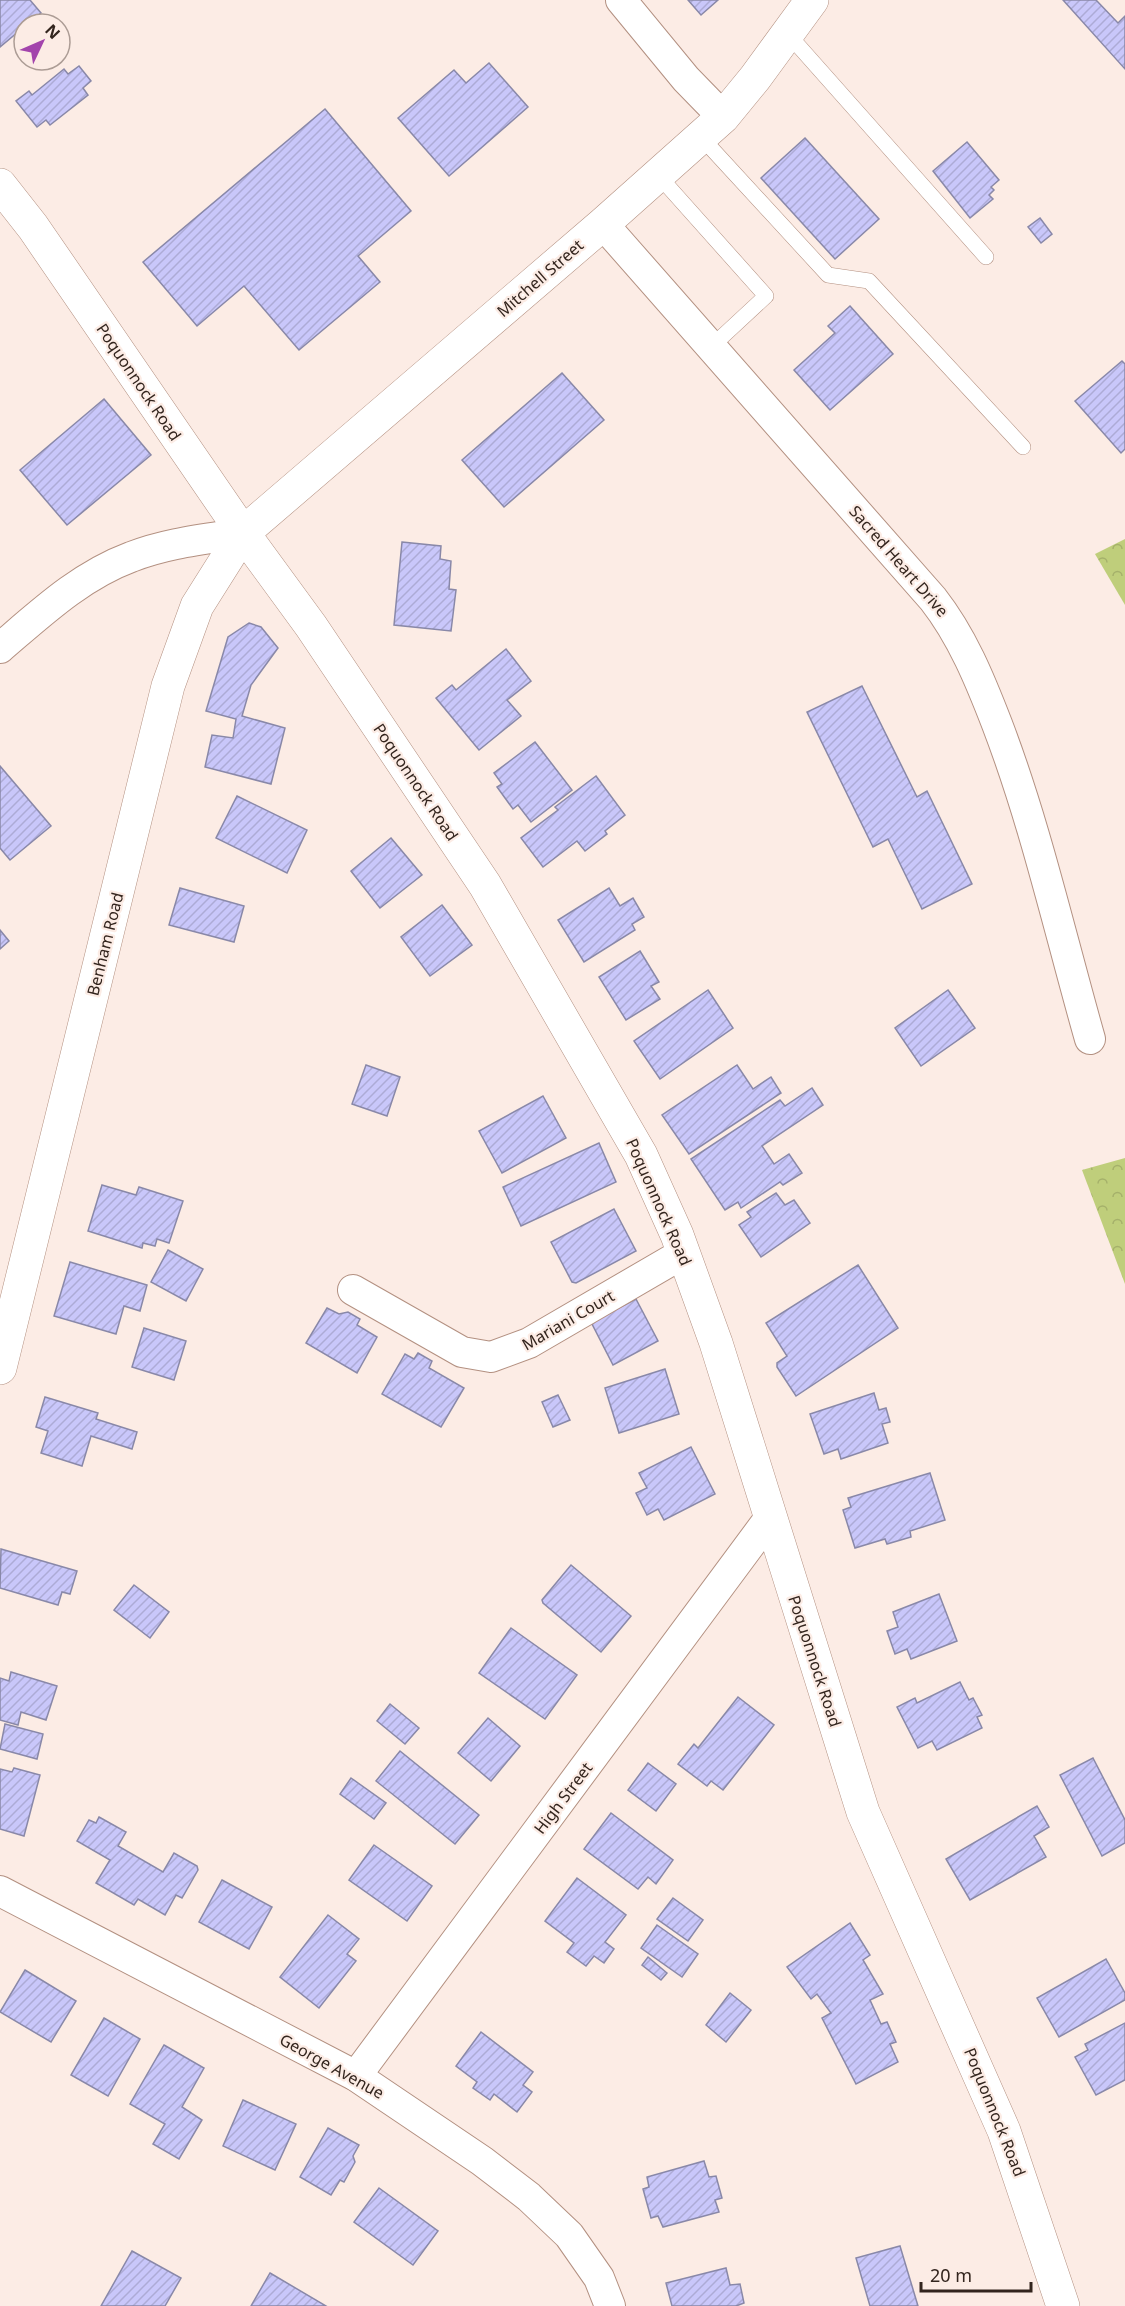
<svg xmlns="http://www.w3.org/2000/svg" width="1125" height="2306" viewBox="0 0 1125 2306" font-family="'Noto Sans',sans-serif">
<defs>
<pattern id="park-crowns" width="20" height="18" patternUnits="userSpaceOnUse" patternTransform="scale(1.5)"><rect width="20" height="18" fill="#bfce7b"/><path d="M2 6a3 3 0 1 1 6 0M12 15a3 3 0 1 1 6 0" fill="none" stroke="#a5b16a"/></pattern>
<pattern id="building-hatch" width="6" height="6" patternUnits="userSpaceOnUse" patternTransform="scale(1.5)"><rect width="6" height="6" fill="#c9c7fa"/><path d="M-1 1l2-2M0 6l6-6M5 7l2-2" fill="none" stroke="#adabd6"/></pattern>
</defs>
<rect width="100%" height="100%" fill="#fcece5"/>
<!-- park -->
<g fill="url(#park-crowns)">
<path d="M1125 539V605L1095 554Z"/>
<path d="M1125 1158V1284L1082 1170Z"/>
</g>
<!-- building -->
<g fill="url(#building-hatch)" stroke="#8988a8" stroke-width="1.5">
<path d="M0 0H30L41 13 28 24H24V27L0 47Z"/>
<path d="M688 0H718L701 15Z"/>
<path d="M1063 0H1096L1118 23 1125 16V69Z"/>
<path d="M489 63 528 107 449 176 398 118 454 70 466 83Z"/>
<path d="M79 66 91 81 83 88 88 95 50 125 46 120 37 127 16 101 29 91 32 95 64 69 68 74Z"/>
<path d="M325 109 411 211 358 256 380 282 299 350 244 286 197 326 143 262Z"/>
<path d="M805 138 879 219 835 259 761 178Z"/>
<path d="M967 142 999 180 991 187 994 190 989 195 993 199 970 218 933 171Z"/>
<path d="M1040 218 1052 234 1041 243 1028 227Z"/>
<path d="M850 306 893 354 830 410 794 370 835 333 828 326Z"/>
<path d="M1122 361 1125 364V449L1121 453 1075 401Z"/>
<path d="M562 373 604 420 504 507 462 460Z"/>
<path d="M104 399 151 455 67 525 20 470Z"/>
<path d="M402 542 441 546 440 559 451 561 449 589 456 590 451 631 394 625Z"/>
<path d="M249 623 261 627 278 648 251 685 242 716 285 728 271 784 205 767 212 735 233 738 236 719 206 711 228 637Z"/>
<path d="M506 649 531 681 507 700 521 716 479 750 436 698 452 685 456 690Z"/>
<path d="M862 686 917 797 927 791 972 884 922 909 888 839 873 847 807 712Z"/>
<path d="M535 742 572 790 531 822 518 805 513 809 497 787 502 784 494 773Z"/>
<path d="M0 766 51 826 10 860 0 848Z"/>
<path d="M596 776 625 815 605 831 607 834 585 851 577 841 543 867 521 838 558 810 555 807Z"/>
<path d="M237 796 307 830 287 873 216 838Z"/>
<path d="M391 838 422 875 380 908 351 871Z"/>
<path d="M180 888 244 906 234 942 169 925Z"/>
<path d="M609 888 620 906 633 898 644 917 632 924 635 930 584 962 558 920Z"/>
<path d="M442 905 472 945 430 976 401 937Z"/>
<path d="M0 930 9 941 0 949Z"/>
<path d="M640 951 659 982 651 986 660 999 626 1020 599 977Z"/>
<path d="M708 990 733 1028 660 1079 634 1041Z"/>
<path d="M948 990 975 1028 921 1066 895 1028Z"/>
<path d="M366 1065 400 1077 387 1116 352 1104Z"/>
<path d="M737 1065 753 1089 771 1077 781 1093 689 1154 662 1115Z"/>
<path d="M812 1088 823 1105 762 1146 774 1164 789 1154 802 1173 783 1185 780 1182 741 1208 738 1202 725 1210 691 1159 780 1100 785 1106Z"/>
<path d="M543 1096 566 1138 502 1173 479 1131Z"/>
<path d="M599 1143 616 1182 521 1226 503 1187Z"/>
<path d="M102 1185 136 1195 139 1187 183 1201 169 1243 157 1239 155 1246 143 1243 142 1248 88 1231Z"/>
<path d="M776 1193 785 1205 794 1200 810 1223 761 1257 739 1225 751 1217 747 1212Z"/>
<path d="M614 1209 636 1251 576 1283 572 1282 551 1242Z"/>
<path d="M168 1250 203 1269 186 1301 151 1282Z"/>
<path d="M70 1262 147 1285 140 1311 124 1306 116 1334 54 1316Z"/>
<path d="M858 1265 898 1328 796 1396 777 1367V1363L787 1356 766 1323Z"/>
<path d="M636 1299 658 1341 613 1365 591 1322Z"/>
<path d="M327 1308 339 1314 348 1312 360 1319 357 1325 377 1337 357 1373 306 1343Z"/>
<path d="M144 1328 186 1341 174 1380 132 1367Z"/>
<path d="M418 1353 432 1361 429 1368 464 1388 441 1427 382 1394 405 1354 414 1359Z"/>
<path d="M665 1369 679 1414 619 1433 605 1388Z"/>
<path d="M874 1393 879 1410 886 1408 890 1422 882 1424 888 1443 841 1459 838 1449 824 1454 810 1414Z"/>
<path d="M558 1395 570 1420 553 1427 542 1402Z"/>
<path d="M45 1397 98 1413 96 1419 137 1432 132 1449 91 1436 82 1466 41 1453 48 1431 36 1427Z"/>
<path d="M691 1447 715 1494 664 1520 658 1509 647 1515 636 1493 647 1488 639 1473Z"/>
<path d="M930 1473 945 1520 910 1531 911 1537 887 1544 885 1539 855 1548 843 1510 851 1507 848 1498Z"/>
<path d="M1 1549 77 1571 70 1594 62 1592 58 1605 0 1588Z"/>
<path d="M571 1565 631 1616 601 1652 543 1603 542 1600Z"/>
<path d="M134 1585 169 1612 150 1638 114 1610Z"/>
<path d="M939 1594 957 1641 911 1659 907 1649 895 1654 887 1631 898 1627 893 1612Z"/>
<path d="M511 1628 577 1675 545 1719 479 1673Z"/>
<path d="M11 1672 57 1686 46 1720 21 1712 18 1725 0 1720V1678L9 1681Z"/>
<path d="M960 1682 969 1700 973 1698 982 1715 977 1717 982 1728 937 1750 932 1741 918 1748 897 1707 915 1698 917 1703Z"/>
<path d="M738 1697 774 1725 723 1790 711 1781 707 1786 678 1764 694 1744 698 1748Z"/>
<path d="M390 1704 419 1728 405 1744 377 1721Z"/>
<path d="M488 1718 520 1746 491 1781 458 1753Z"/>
<path d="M5 1724 43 1734 37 1759 0 1749Z"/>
<path d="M400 1751 479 1815 455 1844 376 1781Z"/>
<path d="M1093 1758 1125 1820V1843L1102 1856 1060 1775Z"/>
<path d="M648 1763 676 1784 656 1811 628 1790Z"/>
<path d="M14 1768 40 1775 24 1836 0 1829V1769L12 1772Z"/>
<path d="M351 1778 386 1803 374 1819 340 1794Z"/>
<path d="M1037 1806 1049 1827 1034 1836 1046 1857 970 1900 946 1859Z"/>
<path d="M611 1813 673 1860 656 1884 648 1877 638 1889 584 1849Z"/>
<path d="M99 1817 126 1832 118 1846 163 1872 174 1853 197 1866 198 1870 182 1898 176 1895 165 1915 138 1899 134 1905 96 1883 110 1860 77 1841 89 1820 96 1823Z"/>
<path d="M374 1845 432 1886 407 1921 349 1880Z"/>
<path d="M577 1878 626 1915 605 1942 614 1949 604 1963 594 1956 586 1966 567 1952 574 1943 545 1921Z"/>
<path d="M222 1880 272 1907 249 1949 199 1922Z"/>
<path d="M673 1898 703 1920 688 1941 657 1919Z"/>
<path d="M328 1915 359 1939 347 1954 356 1961 319 2008 280 1977Z"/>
<path d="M850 1923 870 1955 863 1960 883 1994 870 2000 881 2024 887 2022 896 2042 890 2044 898 2062 856 2084 822 2018 831 2013 817 1994 811 1999 787 1967Z"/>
<path d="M657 1925 698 1954 682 1977 641 1948Z"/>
<path d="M648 1957 667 1973 661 1980 642 1965Z"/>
<path d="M1106 1959 1125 1993V2000L1059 2037 1037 1998Z"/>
<path d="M25 1970 76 2001 51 2042 0 2012Z"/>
<path d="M730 1993 751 2010 726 2042 706 2025Z"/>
<path d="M104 2018 140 2039 108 2096 71 2075Z"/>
<path d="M1125 2023V2080L1096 2095 1075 2057 1088 2050 1085 2044Z"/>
<path d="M481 2032 533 2072 523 2085 532 2092 517 2112 494 2094 490 2100 473 2088 477 2082 456 2066Z"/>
<path d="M164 2045 204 2068 182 2107 202 2120 179 2159 153 2144 165 2124 130 2104Z"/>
<path d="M243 2100 296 2124 275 2170 223 2146Z"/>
<path d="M328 2128 359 2145 353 2156 355 2162 344 2182 340 2180 331 2195 300 2177Z"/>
<path d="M704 2161 709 2177 716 2176 722 2198 715 2200 719 2212 663 2227 658 2216 651 2218 643 2189 649 2187 647 2177Z"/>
<path d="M379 2188 438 2231 413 2265 354 2222Z"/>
<path d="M900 2246 918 2306H870L856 2258Z"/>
<path d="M132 2251 181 2278 165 2306H101Z"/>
<path d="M726 2268 730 2285 740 2284 744 2303 736 2306H672L666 2283Z"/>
<path d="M270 2273 326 2306H251Z"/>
</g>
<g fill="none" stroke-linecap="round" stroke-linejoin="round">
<defs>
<g id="lane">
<path d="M788 34 986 257"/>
<path d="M701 137 828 275 869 281 1023 447"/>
<path d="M658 175 766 296 711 347"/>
</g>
<g id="street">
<path d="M621 0 686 79 723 117"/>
<path d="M603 224 933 599C962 636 980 680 997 724 1036 826 1060 934 1090 1039"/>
<path d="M0 648C41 613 80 576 131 557 166 543 206 539 243 533"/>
<path d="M353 1290 462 1352 491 1357 529 1343 682 1254"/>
<path d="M0 1891 356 2076 482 2161 529 2197 569 2235 599 2278 610 2306"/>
<path d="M356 2076 769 1519"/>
</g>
<g id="secondary">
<path d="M0 185 33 227 243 533 311 626 485 885 641 1155 677 1235 716 1343 863 1812 1004 2131 1063 2306"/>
<path d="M0 1368 168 686 197 606 243 533 603 224 723 117 755 78 812 0"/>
</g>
</defs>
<!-- lane casing -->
<use href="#lane" stroke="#b39081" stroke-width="16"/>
<!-- street casing -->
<use href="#street" stroke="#b39081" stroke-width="32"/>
<!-- secondary casing -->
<use href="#secondary" stroke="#b39081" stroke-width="34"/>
<!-- lane -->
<use href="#lane" stroke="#fff" stroke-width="15"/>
<!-- street -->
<use href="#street" stroke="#fff" stroke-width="30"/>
<!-- secondary -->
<use href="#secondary" stroke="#fff" stroke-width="33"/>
</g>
<g text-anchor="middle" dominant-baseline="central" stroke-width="4.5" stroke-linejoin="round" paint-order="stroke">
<!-- street labels -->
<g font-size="16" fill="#33251e" stroke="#fcece5">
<text transform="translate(540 278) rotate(-41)">Mitchell Street</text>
<text transform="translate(139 382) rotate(56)">Poquonnock Road</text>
<text transform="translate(899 561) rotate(49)">Sacred Heart Drive</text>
<text transform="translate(416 782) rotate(56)">Poquonnock Road</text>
<text transform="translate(105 944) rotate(-76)">Benham Road</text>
<text transform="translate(659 1202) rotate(66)">Poquonnock Road</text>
<text transform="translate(568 1320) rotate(-30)">Mariani Court</text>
<text transform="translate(815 1661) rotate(72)">Poquonnock Road</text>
<text transform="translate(563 1798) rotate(-53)">High Street</text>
<text transform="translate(332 2066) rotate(29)">George Avenue</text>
<text transform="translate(995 2112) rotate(68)">Poquonnock Road</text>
</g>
</g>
<!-- north arrow -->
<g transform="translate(42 42) rotate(46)"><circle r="28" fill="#fcece5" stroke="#ac9c95" stroke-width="1.5"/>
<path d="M0-4.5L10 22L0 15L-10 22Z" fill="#a344ac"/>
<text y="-9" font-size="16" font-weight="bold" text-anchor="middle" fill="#33251e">N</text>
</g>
<!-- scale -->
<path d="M921 2282v9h110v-9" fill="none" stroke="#33251e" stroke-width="3"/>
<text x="930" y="2282" font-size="18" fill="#33251e" stroke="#fcece5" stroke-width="4.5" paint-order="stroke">20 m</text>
</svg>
